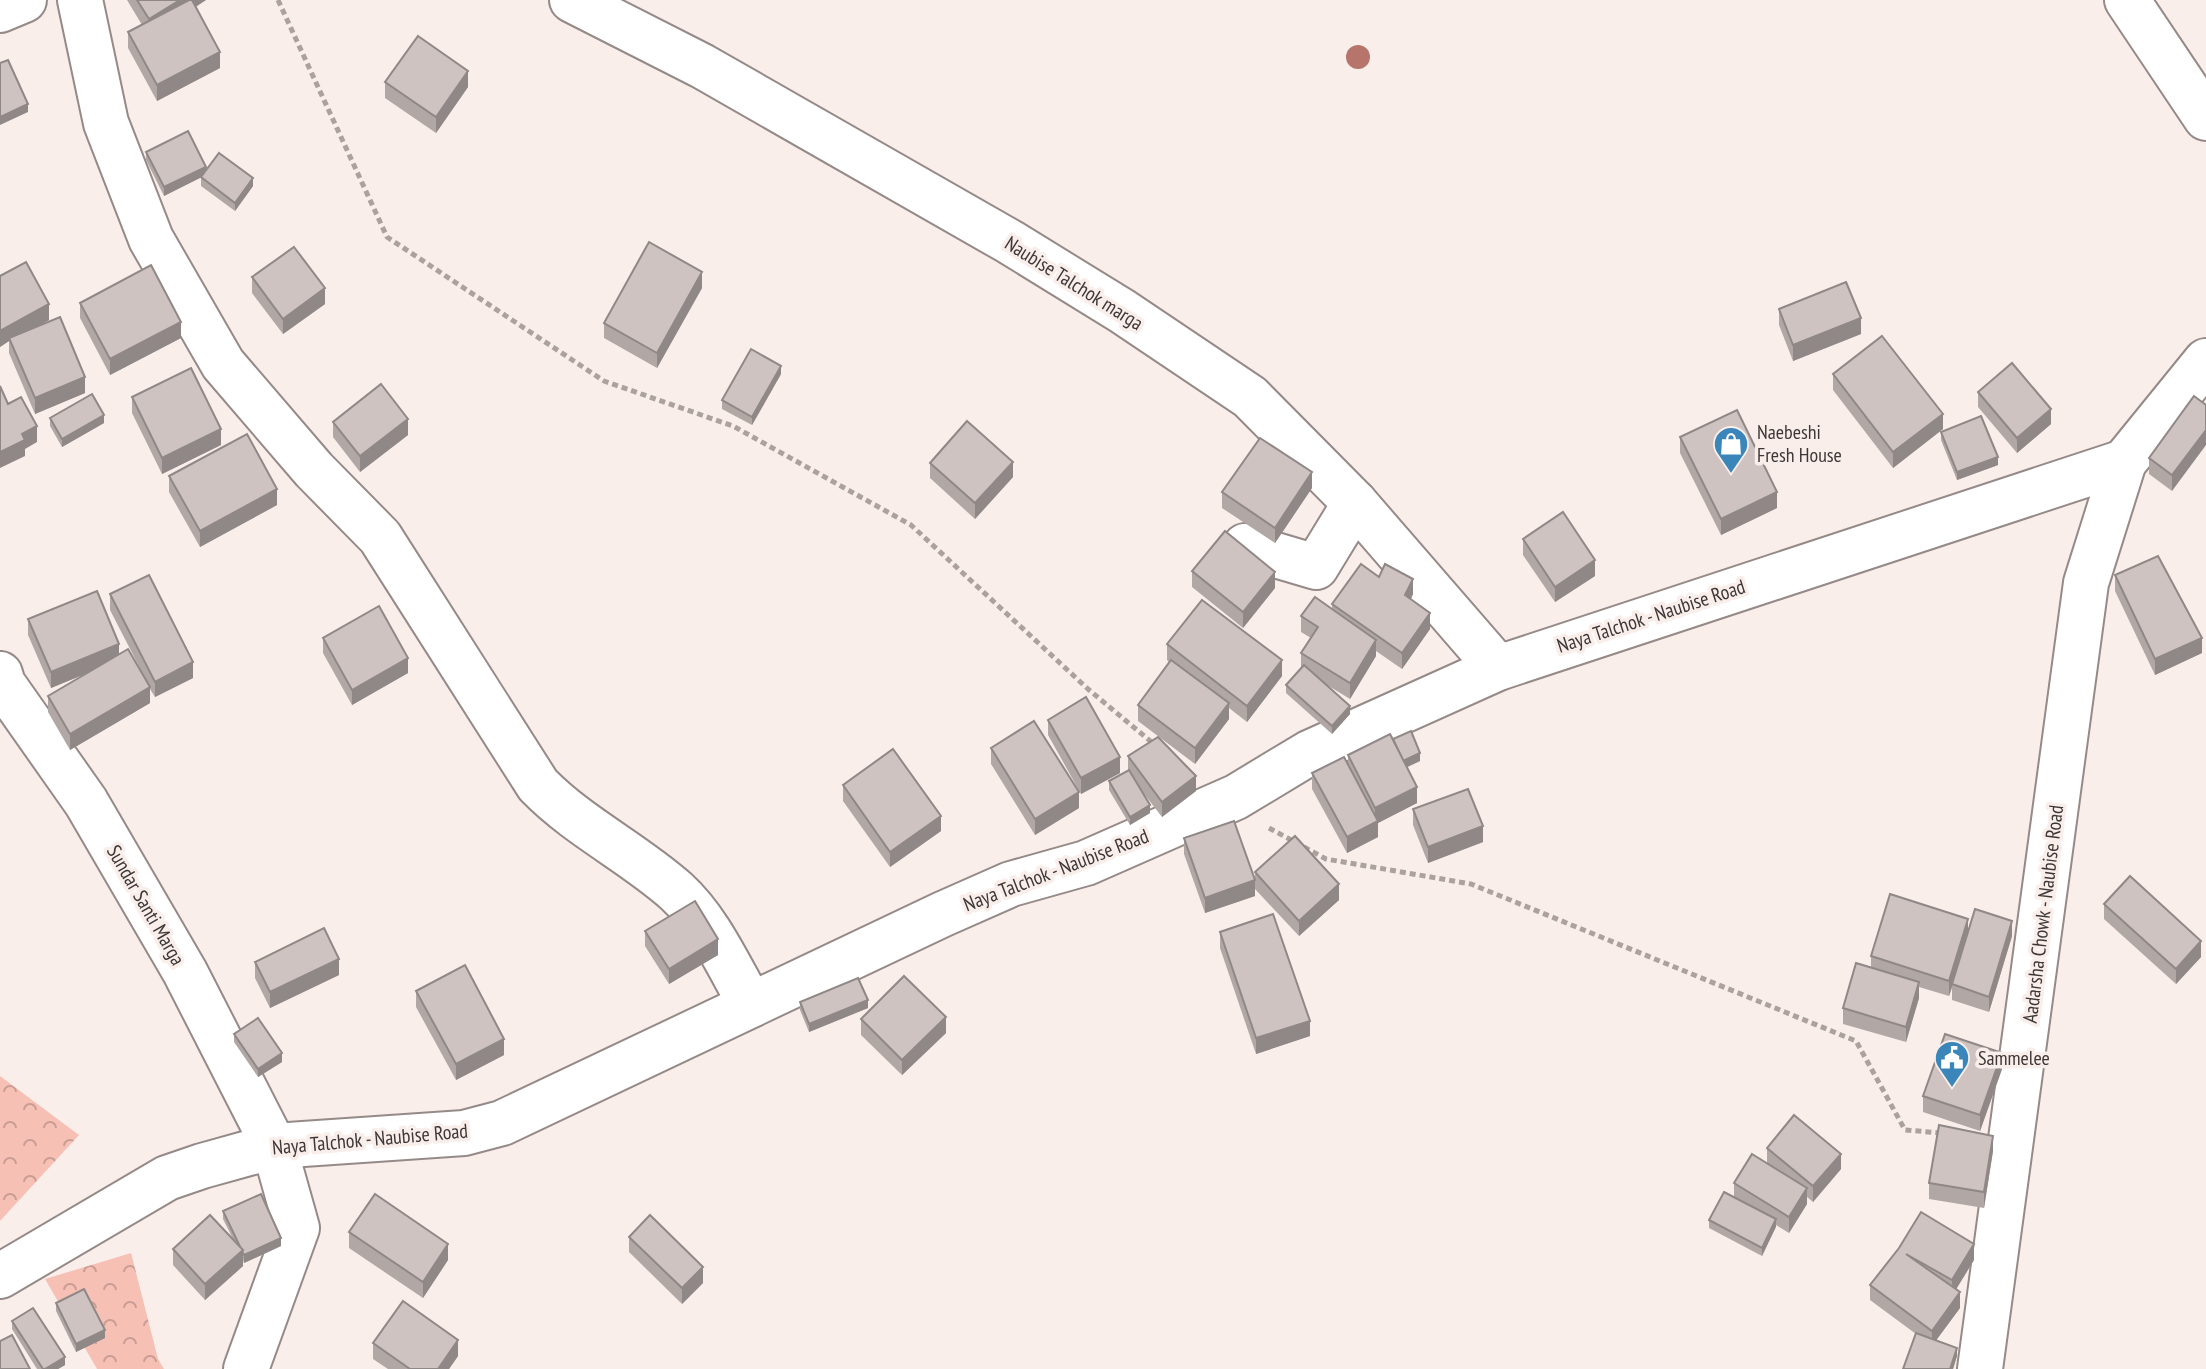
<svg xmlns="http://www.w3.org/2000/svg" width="2206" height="1369" viewBox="0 0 2206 1369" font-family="'PT Sans Narrow',sans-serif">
<defs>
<pattern id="forest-crowns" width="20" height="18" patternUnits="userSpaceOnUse" patternTransform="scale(2)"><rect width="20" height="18" fill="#f7c0b5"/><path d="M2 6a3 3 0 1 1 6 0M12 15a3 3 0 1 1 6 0" fill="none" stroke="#c99d94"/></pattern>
</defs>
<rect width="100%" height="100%" fill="#faeeeb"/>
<!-- forest -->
<g fill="url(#forest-crowns)">
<path d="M0 1076 79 1135 0 1221Z"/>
<path d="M131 1253 158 1359 164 1369H97L45 1279Z"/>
</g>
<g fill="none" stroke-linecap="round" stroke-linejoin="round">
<defs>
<g id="minor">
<path d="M80 0 106 123 151 239 223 364 314 470 380 537 538 785C579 827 632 852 676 891 709 921 729 967 751 1005"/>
<path d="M572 0 702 66 1010 242 1122 311 1250 397 1355 503 1498 668"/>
<path d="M2127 0 2206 118"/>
<path d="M0 10 24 0"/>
<path d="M1245 546 1316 567 1355 503"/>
<path d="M0 674 3 684 86 802 185 972 274 1146 297 1228 246 1369"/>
<path d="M0 1276 167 1178 202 1166 274 1146 464 1133 502 1123 943 914 1011 884 1086 863 1236 797 1309 753 1498 668 2124 462"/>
<path d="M1980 1369 2086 583 2124 462 2206 361"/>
</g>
</defs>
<!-- minor casing -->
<use href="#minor" stroke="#958a88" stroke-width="48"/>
<!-- path -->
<g stroke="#aba2a0" stroke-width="5" stroke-dasharray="6 4" stroke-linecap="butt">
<path d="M278 0 387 237 604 381 733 426 911 525 1088 689 1155 745"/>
<path d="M1269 828 1295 842"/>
<path d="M1304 847 1326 859 1471 884 1856 1041 1905 1130 1941 1133"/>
</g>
<!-- minor -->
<use href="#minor" stroke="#fff" stroke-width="44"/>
</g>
<!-- trees -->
<circle fill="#b7746a" cx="1358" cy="57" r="12"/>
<!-- wall -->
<g fill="#b1a8a5">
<path d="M127 0H206L196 7 220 68 157 101 128 48V32L142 25Z"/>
<path d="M385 82 468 87 436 133 385 98Z"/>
<path d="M146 152 206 171 253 186 235 211 201 186V177L164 196 146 160Z"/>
<path d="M0 276 49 320 40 325 85 393 35 414 9 353V341L0 347Z"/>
<path d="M252 277 325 304 283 334 252 293Z"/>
<path d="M702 288 657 368 604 338V323Z"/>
<path d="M80 303 181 338 110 375 80 318Z"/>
<path d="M1779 309 1861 334 1793 361 1779 325Z"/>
<path d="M781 374 752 425 722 409V400Z"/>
<path d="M1833 374 1943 429 1893 468 1833 390Z"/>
<path d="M1978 392 2051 424 2017 453 1978 407Z"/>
<path d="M132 397 221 445 162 474 132 413Z"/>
<path d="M2206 405 2172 491 2149 474V458Z"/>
<path d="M50 418 104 423 62 447 50 426Z"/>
<path d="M333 422 408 435 360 472 333 437Z"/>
<path d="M1941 432 1998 465 1957 480 1941 440Z"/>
<path d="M1680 437 1777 508 1721 535 1680 453Z"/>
<path d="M930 463 1013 477 975 519 930 478Z"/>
<path d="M169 476 277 505 200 547 169 492Z"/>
<path d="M1312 488 1275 543 1222 508V492Z"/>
<path d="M1523 539 1595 576 1555 602 1523 555Z"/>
<path d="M1192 571 1275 588 1243 628 1192 587Z"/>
<path d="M2115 575 2202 653 2155 675 2115 591Z"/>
<path d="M1379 577 1413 594 1411 599 1430 629 1402 669 1376 651V656L1350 699 1327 685 1350 714 1332 734 1286 693V685L1301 668V653L1311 638 1301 632V616L1332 609V604Z"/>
<path d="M110 594 193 678 155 697 150 689V703L70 750 48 712V696L85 674 51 688 28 635V619L119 654 144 676 110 610Z"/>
<path d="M323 638 408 673 352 705 323 653Z"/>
<path d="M1167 644 1282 676 1247 722 1229 708V719L1195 764 1138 721V705L1169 662 1167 660Z"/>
<path d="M1048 720 1120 773 1081 794 1048 735Z"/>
<path d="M1393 741 1420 761 1407 767 1417 803 1378 823V837L1347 853 1312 789V773L1348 764V755Z"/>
<path d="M991 748 1079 808 1035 835 991 764Z"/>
<path d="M1128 756 1196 791 1162 817 1138 786 1150 813 1130 825 1109 790V781L1128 770Z"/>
<path d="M843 785 941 831 890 867 843 801Z"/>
<path d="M1413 809 1483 842 1428 863 1413 825Z"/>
<path d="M1184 838 1255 877V872L1339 900 1299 936 1255 889V896L1205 913 1184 854Z"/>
<path d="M2104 904 2201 957 2176 984 2104 919Z"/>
<path d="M645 931 718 955 669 984 645 946Z"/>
<path d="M1220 932 1310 1036 1256 1054 1220 948Z"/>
<path d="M1968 932 2012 936 1989 1012 1952 1000V988L1949 996 1919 987V998L1906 1042 1843 1024V1008L1871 968V956Z"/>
<path d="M255 962 339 975 270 1008 255 978Z"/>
<path d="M416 991 504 1055 456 1080 416 1007Z"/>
<path d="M800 1002 868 1008 809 1032 800 1010Z"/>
<path d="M861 1019 946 1033 902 1075 861 1035Z"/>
<path d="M234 1034 282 1062 258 1077 234 1042Z"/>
<path d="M2002 1069 1980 1131 1923 1112V1096Z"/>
<path d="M1767 1148 1841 1169 1813 1202 1807 1197V1204L1789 1233 1776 1225 1762 1256 1709 1228V1220L1734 1197V1183L1767 1163Z"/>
<path d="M1993 1151 1984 1208 1929 1199V1183Z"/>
<path d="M223 1211 281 1246 244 1263 243 1260V1266L205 1300 173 1265V1249L233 1239 223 1219Z"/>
<path d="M349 1232 448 1260 423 1298 349 1248Z"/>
<path d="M629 1237 703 1283 682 1304 629 1252Z"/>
<path d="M1899 1248 1974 1260 1956 1289 1960 1308 1936 1340 1957 1356 1953 1369H1903L1916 1334 1870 1300V1285Z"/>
<path d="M56 1303 105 1338 76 1352 56 1311Z"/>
<path d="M12 1321 65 1365 58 1369H37L12 1329Z"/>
<path d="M373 1343 458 1356 449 1369H388L373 1359Z"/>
</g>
<!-- shaded-wall -->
<g fill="#908886">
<path d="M180 0H206L149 35V19Z"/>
<path d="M220 52V68L157 101V85Z"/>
<path d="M468 71V87L436 133V117Z"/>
<path d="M28 104V112L0 125V117Z"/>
<path d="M206 167V175L164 196V187Z"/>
<path d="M253 178V186L235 211V203Z"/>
<path d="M702 272V288L657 368V353Z"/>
<path d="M325 288V304L283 334V319Z"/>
<path d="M49 304V320L11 341 9 338V341L0 347V331Z"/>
<path d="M1861 318V334L1793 361V345Z"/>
<path d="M181 322V338L110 375V359Z"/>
<path d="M781 366V374L752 425V417Z"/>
<path d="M85 377V393L35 414V398Z"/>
<path d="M2051 409V424L2017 453V438Z"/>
<path d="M1943 414V429L1893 468V452Z"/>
<path d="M104 415V423L62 447V439Z"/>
<path d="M408 419V435L360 472V456Z"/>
<path d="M37 426V442L25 449V456L0 468V452L22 434Z"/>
<path d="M221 429V445L162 474V458Z"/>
<path d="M2206 430V445L2172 491V475Z"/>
<path d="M1998 457V465L1957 480V472Z"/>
<path d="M1013 462V477L975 519V503Z"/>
<path d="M1312 472V488L1275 543V528Z"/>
<path d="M277 489V505L200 547V531Z"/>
<path d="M1777 492V508L1721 535V519Z"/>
<path d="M1595 560V576L1555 602V587Z"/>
<path d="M1275 572V588L1243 628V612Z"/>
<path d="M1413 579V594L1405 611V595Z"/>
<path d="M1430 613V629L1402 669V653Z"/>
<path d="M2202 638V653L2155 675V659Z"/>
<path d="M1376 640V656L1350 699V683Z"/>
<path d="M119 644V660L51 688V672Z"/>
<path d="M408 658V673L352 705V690Z"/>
<path d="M1282 660V676L1247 722V706Z"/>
<path d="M193 662V678L155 697V682Z"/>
<path d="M150 687V703L70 750V734Z"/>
<path d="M1229 703V719L1195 764V748Z"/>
<path d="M1350 706V714L1332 734V726Z"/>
<path d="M1420 753V761L1403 769V761Z"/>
<path d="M1120 757V773L1081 794V778Z"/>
<path d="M1196 776V791L1162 817V802Z"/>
<path d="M1417 787V803L1378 823V837L1347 853V837L1375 823V808Z"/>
<path d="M1079 792V808L1035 835V819Z"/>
<path d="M1150 805V813L1130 825V817Z"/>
<path d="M941 816V831L890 867V852Z"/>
<path d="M1483 826V842L1428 863V847Z"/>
<path d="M1255 880V896L1205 913V898Z"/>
<path d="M1339 884V900L1299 936V921Z"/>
<path d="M1968 919V934L1949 996V981Z"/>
<path d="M2012 921V936L1989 1012V997Z"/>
<path d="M718 939V955L669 984V969Z"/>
<path d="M2201 941V957L2176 984V969Z"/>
<path d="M339 959V975L270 1008V992Z"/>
<path d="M1919 982V998L1906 1042V1027Z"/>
<path d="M868 1000V1008L809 1032V1024Z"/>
<path d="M946 1017V1033L902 1075V1060Z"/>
<path d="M1310 1021V1036L1256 1054V1038Z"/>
<path d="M504 1039V1055L456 1080V1064Z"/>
<path d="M282 1053V1062L258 1077V1069Z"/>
<path d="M2002 1053V1069L1980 1131V1115Z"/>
<path d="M1993 1136V1151L1984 1208V1192Z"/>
<path d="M1841 1154V1169L1813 1202V1186Z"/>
<path d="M1807 1188V1204L1789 1233V1217Z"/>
<path d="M1776 1219V1227L1762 1256V1248Z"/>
<path d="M281 1238V1246L244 1263V1255Z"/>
<path d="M448 1244V1260L423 1298V1282Z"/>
<path d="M1974 1244V1260L1952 1296V1280Z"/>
<path d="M243 1250V1266L205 1300V1284Z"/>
<path d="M703 1267V1283L682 1304V1288Z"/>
<path d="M1960 1292V1308L1932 1346V1331Z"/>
<path d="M105 1330V1338L76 1352V1344Z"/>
<path d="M458 1340V1356L449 1369H438Z"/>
<path d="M1957 1348V1356L1953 1369H1950Z"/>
<path d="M65 1357V1365L58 1369H45Z"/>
</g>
<!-- building -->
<g fill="#cec3c0" stroke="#908886" stroke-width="2">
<path d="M137 0H180L149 19Z"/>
<path d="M189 0H192L220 52 157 85 128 32Z"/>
<path d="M418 36 468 71 436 117 385 82Z"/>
<path d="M8 60 28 104 0 117V63Z"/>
<path d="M188 131 206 167 164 187 146 152Z"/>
<path d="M219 153 253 178 235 203 201 177Z"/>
<path d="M649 242 702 272 657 353 604 323Z"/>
<path d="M294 247 325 288 283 319 252 277Z"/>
<path d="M26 262 49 304 0 331V276Z"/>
<path d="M151 265 181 322 110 359 80 303Z"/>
<path d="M1846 282 1861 318 1793 345 1779 309Z"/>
<path d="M60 317 85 377 35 398 9 338Z"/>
<path d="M1882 336 1943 414 1893 452 1833 374Z"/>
<path d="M751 349 781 366 752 417 722 400Z"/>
<path d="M2012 363 2051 409 2017 438 1978 392Z"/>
<path d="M191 368 221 429 162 458 132 397Z"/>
<path d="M381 384 408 419 360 456 333 422Z"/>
<path d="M0 386 8 404 21 397 37 426 22 434 25 440 0 452Z"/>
<path d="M92 394 104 415 62 439 50 418Z"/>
<path d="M2194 396 2206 405V430L2172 475 2149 458Z"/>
<path d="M1737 410 1777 492 1721 519 1680 437Z"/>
<path d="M1981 416 1998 457 1957 472 1941 432Z"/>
<path d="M967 421 1013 462 975 503 930 463Z"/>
<path d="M247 434 277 489 200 531 169 476Z"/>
<path d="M1260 438 1312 472 1275 528 1222 492Z"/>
<path d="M1563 512 1595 560 1555 587 1523 539Z"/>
<path d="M1225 531 1275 572 1243 612 1192 571Z"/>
<path d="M2158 556 2202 638 2155 659 2115 575Z"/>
<path d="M1361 564 1379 577 1385 564 1413 579 1405 595 1430 613 1402 653 1332 604Z"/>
<path d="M149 575 193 662 155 682 110 594Z"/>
<path d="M97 591 119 644 51 672 28 619Z"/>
<path d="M1315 597 1376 640 1350 683 1301 653 1318 627 1301 616Z"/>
<path d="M1202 600 1282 660 1247 706 1167 644Z"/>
<path d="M379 606 408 658 352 690 323 638Z"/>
<path d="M128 649 150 687 70 734 48 696Z"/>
<path d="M1171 660 1229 703 1195 748 1138 705Z"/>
<path d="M1304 665 1350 706 1332 726 1286 685Z"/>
<path d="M1086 697 1120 757 1081 778 1048 720Z"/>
<path d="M1034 721 1079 792 1035 819 991 748Z"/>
<path d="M1411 731 1420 753 1403 761 1393 739Z"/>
<path d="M1390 734 1417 787 1375 808 1348 755Z"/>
<path d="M1158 737 1196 776 1162 802 1128 756Z"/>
<path d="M893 749 941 816 890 852 843 785Z"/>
<path d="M1344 757 1378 821 1347 837 1312 773Z"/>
<path d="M1129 770 1150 805 1130 817 1109 781Z"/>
<path d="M1468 789 1483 826 1428 847 1413 809Z"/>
<path d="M1234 821 1255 880 1205 898 1184 838Z"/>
<path d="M1295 836 1339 884 1299 921 1255 872Z"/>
<path d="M2130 876 2201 941 2176 969 2104 904Z"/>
<path d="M1890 894 1968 919 1949 981 1871 956Z"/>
<path d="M695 901 718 939 669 969 645 931Z"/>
<path d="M1975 909 2012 921 1989 997 1952 984Z"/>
<path d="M1273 914 1310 1021 1256 1038 1220 932Z"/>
<path d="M324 928 339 959 270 992 255 962Z"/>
<path d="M1856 963 1919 982 1906 1027 1843 1008Z"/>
<path d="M465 965 504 1039 456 1064 416 991Z"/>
<path d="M904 976 946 1017 902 1060 861 1019Z"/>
<path d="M858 978 868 1000 809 1024 800 1002Z"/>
<path d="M258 1018 282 1053 258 1069 234 1034Z"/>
<path d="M1945 1034 2002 1053 1980 1115 1923 1096Z"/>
<path d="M1794 1115 1841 1154 1813 1186 1767 1148Z"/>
<path d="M1939 1125 1993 1136 1984 1192 1929 1183Z"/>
<path d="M1752 1154 1807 1188 1789 1217 1734 1183Z"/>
<path d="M1724 1192 1776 1219 1762 1248 1709 1220Z"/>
<path d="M261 1194 281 1238 244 1255 223 1211Z"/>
<path d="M375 1194 448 1244 423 1282 349 1232Z"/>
<path d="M1921 1212 1974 1244 1952 1280 1906 1254 1960 1292 1932 1331 1870 1285 1899 1248Z"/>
<path d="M210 1215 243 1250 205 1284 173 1249Z"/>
<path d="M650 1215 703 1267 682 1288 629 1237Z"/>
<path d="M84 1289 105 1330 76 1344 56 1303Z"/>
<path d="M403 1301 458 1340 438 1369H410L373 1343Z"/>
<path d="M33 1308 65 1357 45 1369H43L12 1321Z"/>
<path d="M1916 1333 1957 1348 1950 1369H1903Z"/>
<path d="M12 1335 30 1369H0V1341Z"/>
</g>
<!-- icons -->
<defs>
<symbol id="shop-pin" viewBox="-11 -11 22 30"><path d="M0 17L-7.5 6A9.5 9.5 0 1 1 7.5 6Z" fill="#3a85b9" stroke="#faeeeb"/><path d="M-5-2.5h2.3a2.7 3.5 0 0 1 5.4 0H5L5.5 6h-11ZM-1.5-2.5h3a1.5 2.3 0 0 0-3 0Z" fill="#fff"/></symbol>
<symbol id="civic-pin" viewBox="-11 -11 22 30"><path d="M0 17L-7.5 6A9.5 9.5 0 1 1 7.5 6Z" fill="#3a85b9" stroke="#faeeeb"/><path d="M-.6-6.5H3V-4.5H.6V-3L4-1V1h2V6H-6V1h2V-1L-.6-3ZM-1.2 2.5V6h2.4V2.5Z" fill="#fff"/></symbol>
</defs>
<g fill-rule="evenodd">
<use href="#shop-pin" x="1711" y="424" width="40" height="54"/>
<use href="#civic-pin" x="1932" y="1038" width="40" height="54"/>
</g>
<g text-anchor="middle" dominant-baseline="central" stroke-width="7" stroke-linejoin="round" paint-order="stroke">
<!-- street labels -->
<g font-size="20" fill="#3c3837" stroke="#faeeeb">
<text transform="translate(1074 283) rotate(32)">Naubise Talchok marga</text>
<text transform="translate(1651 616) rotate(-18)">Naya Talchok - Naubise Road</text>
<text transform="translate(1056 870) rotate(-21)">Naya Talchok - Naubise Road</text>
<text transform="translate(146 905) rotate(60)">Sundar Santi Marga</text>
<text transform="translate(2043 914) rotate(-83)">Aadarsha Chowk - Naubise Road</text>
<text transform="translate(370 1139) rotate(-5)">Naya Talchok - Naubise Road</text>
</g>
<!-- poi labels -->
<g font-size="20" fill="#3c3837" stroke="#faeeeb" text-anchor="start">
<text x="1757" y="432">Naebeshi<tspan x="1757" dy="23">Fresh House</tspan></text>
<text x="1978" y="1058">Sammelee</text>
</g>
</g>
</svg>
